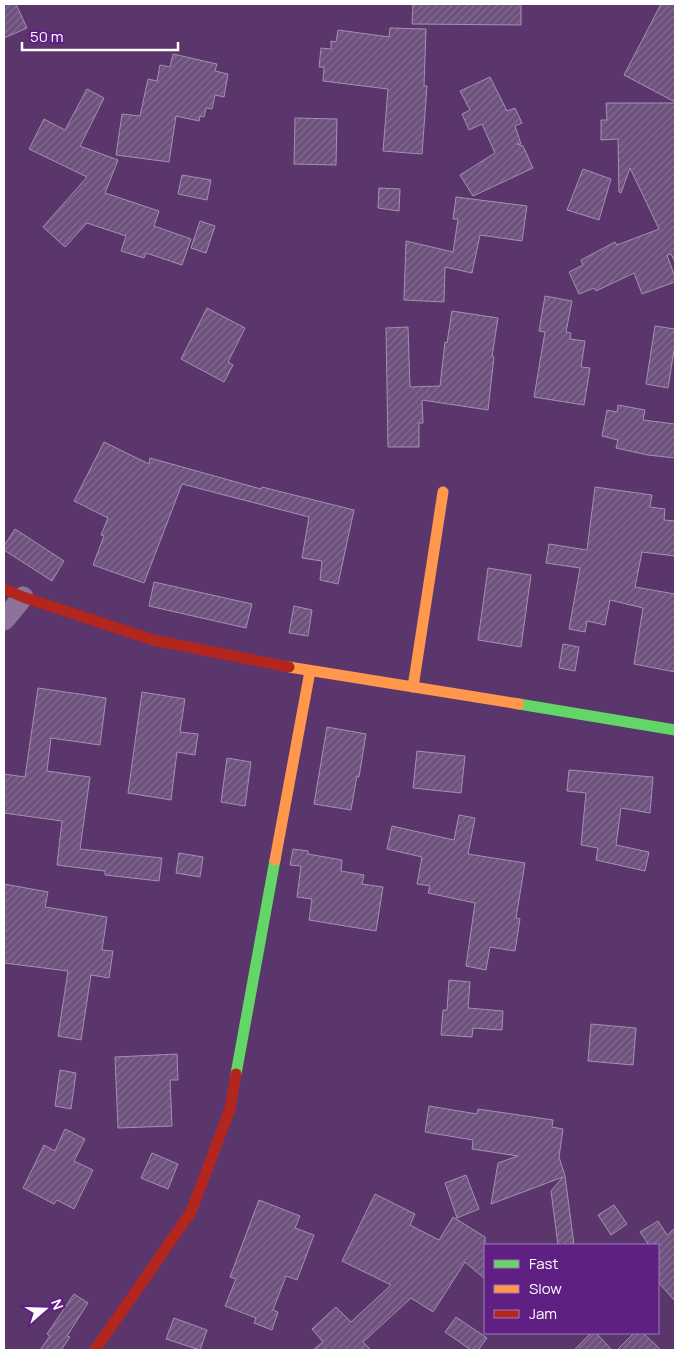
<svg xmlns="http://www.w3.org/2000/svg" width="679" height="1354" viewBox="0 0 679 1354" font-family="Manrope,sans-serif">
<defs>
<pattern id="building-hatch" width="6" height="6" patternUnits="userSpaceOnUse" patternTransform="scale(1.25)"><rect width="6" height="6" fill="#6e527e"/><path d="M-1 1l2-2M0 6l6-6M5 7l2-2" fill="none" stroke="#846c91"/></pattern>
</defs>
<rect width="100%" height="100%" fill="#5a366d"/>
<!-- building -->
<g fill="url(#building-hatch)" stroke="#a590b1">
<path d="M4 4H16L27 28 4 38Z"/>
<path d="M413 4H521V25L412 24Z"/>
<path d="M661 4H675V102L624 75Z"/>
<path d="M390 28 426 29 424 86H427L422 154 383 151 388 89 323 81 324 67H319L321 48 331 49V41L336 42 338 30 389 37Z"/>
<path d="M173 54 217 64 215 71 228 74 224 97 215 95 212 109 206 108 204 117 200 116 199 121 176 116 169 162 116 155 122 114 140 116 148 79 157 81 160 65 170 67Z"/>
<path d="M490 77 507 111 515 108 522 123 515 126 521 144H517L523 146 533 168 473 196 460 175 495 153 482 124 469 130 462 114 470 110 460 91Z"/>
<path d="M87 89 104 98 80 146 118 160 105 193 159 211 154 226 191 239 182 265 146 253 144 258 121 251 126 236 87 223 65 247 43 227 87 177 29 149 44 119 65 130Z"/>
<path d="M606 103H675V262L671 254 667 255 675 277V282L642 294 634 273 596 291 594 288 579 294 569 272 583 265 581 260 615 242 617 245 659 229 630 168 621 193 619 192 618 139 601 140V120H607Z"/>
<path d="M295 118 337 119 336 165 294 164Z"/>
<path d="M583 169 611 179 599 220 567 210Z"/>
<path d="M182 175 211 180 207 200 178 194Z"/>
<path d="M379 188 400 189 399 211 378 208Z"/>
<path d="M456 197 527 206 522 241 480 235 472 273 445 267 444 302 404 300 406 241 453 252 458 219H453Z"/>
<path d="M200 221 215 226 206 253 191 248Z"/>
<path d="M545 296 572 301 566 332 571 333 570 339 585 341 581 367 590 368 584 405 534 397 545 332 539 331Z"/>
<path d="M207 308 245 328 228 362 233 365 224 382 181 359Z"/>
<path d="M452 311 498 318 492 356 494 357 488 410 422 400 423 423H419V447H388L386 328 408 327 410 387 440 386 445 342 447 343Z"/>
<path d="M655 326 675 329V344L668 388 646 384Z"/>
<path d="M618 405 645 410 643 420 675 424V458L648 455 616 448 618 440 602 436 607 410 617 412Z"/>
<path d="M104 442 149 464 150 458 261 489 262 487 354 510 338 584 320 580 322 561 302 558 309 517 182 484 144 583 93 565 104 536 101 535 108 518 74 501Z"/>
<path d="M595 487 652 495 650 507 665 509 664 520 675 521V556L642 552 635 587 675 594V672L634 664 643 608 610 600 605 625 587 621 585 632 569 629 580 568 546 563 549 544 587 550Z"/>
<path d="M15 529 64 561 52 581 4 550V546Z"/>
<path d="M488 568 531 575 521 647 478 640Z"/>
<path d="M154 582 252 604 246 628 149 606Z"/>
<path d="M294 606 312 610 308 636 289 633Z"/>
<path d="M563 644 579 647 575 671 559 668Z"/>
<path d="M38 688 106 698 100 745 51 738 47 771 90 777 80 849 162 858 159 881 105 875V871L57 865 62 821 4 813V774L25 777Z"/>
<path d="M142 692 185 699 180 732 198 734 195 755 177 752 171 800 128 793Z"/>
<path d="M327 727 366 734 359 777 357 776 351 810 314 804Z"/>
<path d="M417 751 465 756 461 793 413 788Z"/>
<path d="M227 758 251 762 245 806 221 802Z"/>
<path d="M569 770 653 777 650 813 621 808 616 845 649 852 645 871 596 860 598 848 581 845 586 793 567 791Z"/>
<path d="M459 815 475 818 468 854 525 863 516 918 520 919 515 951 490 947 486 970 466 966 475 903 428 893 430 886 417 884 422 857 387 849 392 826 454 840Z"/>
<path d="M293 849 308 851V854L342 860 341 871 364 875 362 884 383 887 376 931 309 920 312 899 297 897 301 866 290 865Z"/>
<path d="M179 853 203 857 200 877 176 873Z"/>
<path d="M4 884 48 892 45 907 107 917 102 950 113 951 109 978 91 975 81 1040 58 1036 68 971 4 963Z"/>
<path d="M449 980 470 982 468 1008 503 1011 502 1030 473 1028 472 1037 441 1035 443 1010H447Z"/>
<path d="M591 1024 636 1028 633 1065 588 1061Z"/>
<path d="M177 1054 178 1080H170L172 1126 118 1128 115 1057Z"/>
<path d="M60 1070 76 1073 71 1109 55 1106Z"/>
<path d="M429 1106 477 1114 478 1109 553 1120 552 1127 563 1129 559 1157 565 1176 574 1245H558L551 1191 563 1177 491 1204 498 1163 518 1156 472 1149 473 1140 425 1132Z"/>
<path d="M65 1129 85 1139 74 1161 93 1170 74 1209 57 1200 54 1204 23 1188 44 1145 55 1151Z"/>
<path d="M152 1153 178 1164 168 1189 141 1178Z"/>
<path d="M466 1175 479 1209 457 1218 445 1183Z"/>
<path d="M375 1194 415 1214 410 1225 439 1240 453 1217 485 1237V1279L465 1262 433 1312 411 1298 363 1342 371 1350H313L323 1342 312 1329 336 1307 351 1322 391 1285 342 1261Z"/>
<path d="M259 1200 300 1216 295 1228 314 1235 297 1280 286 1276 273 1310 278 1312 272 1330 254 1323 256 1318 225 1306 236 1279 230 1277Z"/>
<path d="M614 1205 627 1224 611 1235 598 1215Z"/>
<path d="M658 1221 667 1235 675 1228V1301L658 1282V1245H649L640 1232Z"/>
<path d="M74 1294 88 1303 67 1336 70 1337 61 1350H40L50 1336 47 1334Z"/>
<path d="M456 1317 487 1338 478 1350H471L445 1332Z"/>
<path d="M174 1318 207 1330 200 1350 166 1339Z"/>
<path d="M591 1333H596L612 1350H574Z"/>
<path d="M634 1333H643L661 1350H617Z"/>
</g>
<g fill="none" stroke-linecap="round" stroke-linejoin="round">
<!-- street -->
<path stroke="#8d729b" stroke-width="21" d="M4 620 23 597"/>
<!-- fast -->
<g stroke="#63d668" stroke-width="11">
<path d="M519 704 675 730"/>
<path d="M236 1074 275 860"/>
</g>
<!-- slow -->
<g stroke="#ff974d" stroke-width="11">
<path d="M289 667 519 704"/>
<path d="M413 687 443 492"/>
<path d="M275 860 310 671"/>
</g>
<!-- jam -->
<g stroke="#b3261e" stroke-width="11">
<path d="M4 589 23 597 153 640 289 667"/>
<path d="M95 1350 191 1212 230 1109 236 1074"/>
</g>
</g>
<!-- border -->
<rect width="679" height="1354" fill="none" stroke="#ffffff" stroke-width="10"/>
<!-- legend -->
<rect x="484" y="1244" width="175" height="90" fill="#602083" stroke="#a079b5"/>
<rect x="494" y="1260" width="25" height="8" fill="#63d668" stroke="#a079b5"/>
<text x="529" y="1269" font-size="15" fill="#ffffff">Fast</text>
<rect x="494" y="1285" width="25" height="8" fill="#ff974d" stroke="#a079b5"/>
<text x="529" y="1294" font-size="15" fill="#ffffff">Slow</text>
<rect x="494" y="1310" width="25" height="8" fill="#b3261e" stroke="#a079b5"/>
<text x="529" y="1319" font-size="15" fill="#ffffff">Jam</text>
<!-- north arrow -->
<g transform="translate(45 1309) rotate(70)" stroke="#602083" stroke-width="4" paint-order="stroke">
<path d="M0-4L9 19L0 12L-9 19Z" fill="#ffffff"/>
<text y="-8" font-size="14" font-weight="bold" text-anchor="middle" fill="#ffffff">N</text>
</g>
<!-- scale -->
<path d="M22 42v8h156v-8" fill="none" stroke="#ffffff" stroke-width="2.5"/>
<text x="30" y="42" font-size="15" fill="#ffffff" stroke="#602083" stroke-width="4" paint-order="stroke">50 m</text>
</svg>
